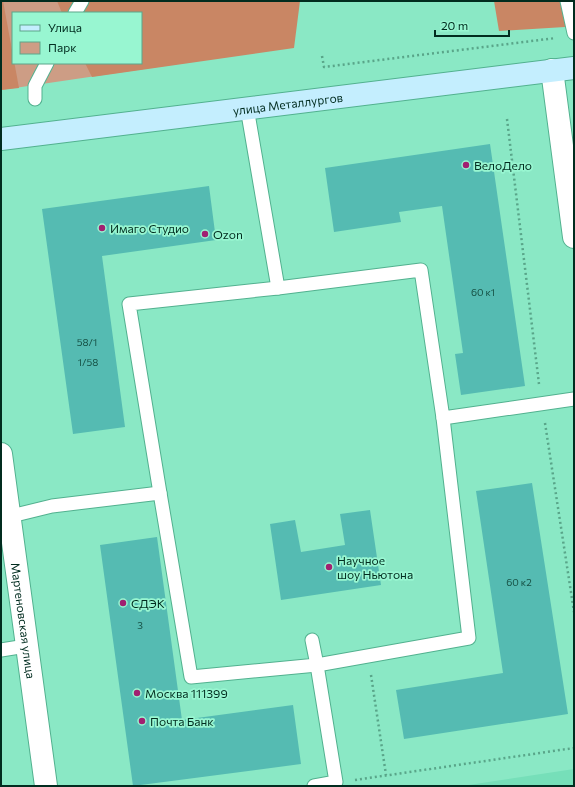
<svg xmlns="http://www.w3.org/2000/svg" width="575" height="787" viewBox="0 0 575 787" font-family="Commissioner,sans-serif">
<rect width="100%" height="100%" fill="#8ae8c5"/>
<!-- built -->
<path fill="#76dfb9" d="M574 769V786H462Z"/>
<!-- green -->
<path fill="#cd9d85" fill-rule="evenodd" d="M1 1H259L267 51 1 90ZM13 13H141V63H13Z"/>
<!-- forest -->
<g fill="#c98664">
<path d="M1 1H3L19 88 1 90Z"/>
<path d="M57 1H300L294 48 92 77 85 63H141V13H62Z"/>
<path d="M494 1H572L565 27 499 31Z"/>
</g>
<!-- building -->
<g fill="#55bbb2">
<path d="M490 144 525 386 461 395 455 354 463 353 442 206 399 212 401 222 334 232 325 168Z"/>
<path d="M209 186 216 240 102 256 125 427 73 434 42 209Z"/>
<path d="M532 483 568 714 404 739 396 690 503 673 476 491Z"/>
<path d="M370 510 381 585 281 600 270 524 295 520 301 552 345 545 340 514Z"/>
<path d="M157 537 182 720 293 705 301 764 133 786 100 545Z"/>
</g>
<g fill="none" stroke-linecap="round" stroke-linejoin="round">
<defs>
<g id="lane">
<path d="M567 1 574 33"/>
<path d="M75 13 82 1"/>
<path d="M35 99V86L47 63"/>
<path d="M278 288 421 270 443 418 574 399"/>
<path d="M160 493 129 304 278 288 247 108"/>
<path d="M3 518 52 506 160 493 191 677 317 665 312 640"/>
<path d="M1 650 26 646"/>
<path d="M314 786 336 782 317 665 469 638 443 418"/>
</g>
<g id="street">
<path d="M552 70 574 237"/>
<path id="s1" d="M1 454 46 786"/>
</g>
<g id="secondary">
<path id="s2" d="M1 139 574 68"/>
</g>
</defs>
<!-- lane casing -->
<use href="#lane" stroke="#52b18f" stroke-width="15"/>
<!-- street casing -->
<use href="#street" stroke="#52b18f" stroke-width="24"/>
<!-- secondary casing -->
<use href="#secondary" stroke="#52b18f" stroke-width="24"/>
<!-- path -->
<g stroke="#59a589" stroke-width="2.5" stroke-dasharray="2 3" stroke-linecap="butt">
<path d="M322 56 324 67 556 38"/>
<path d="M507 119 539 384"/>
<path d="M545 423 574 612"/>
<path d="M371 675 386 775"/>
<path d="M355 780 574 748"/>
</g>
<!-- lane -->
<use href="#lane" stroke="#fff" stroke-width="13"/>
<!-- street -->
<use href="#street" stroke="#fff" stroke-width="22"/>
<!-- secondary -->
<use href="#secondary" stroke="#c4eefe" stroke-width="22"/>
</g>
<!-- markers -->
<g fill="#a12071" stroke="#98f6d1" stroke-width="1.5">
<circle cx="466" cy="165" r="4"/>
<circle cx="102" cy="228" r="4"/>
<circle cx="205" cy="234" r="4"/>
<circle cx="329" cy="567" r="4"/>
<circle cx="123" cy="603" r="4"/>
<circle cx="137" cy="693" r="4"/>
<circle cx="142" cy="721" r="4"/>
</g>
<g text-anchor="middle" dominant-baseline="central" stroke-width="3.5" stroke-linejoin="round" paint-order="stroke">
<!-- number labels -->
<g font-size="10" fill="#165044">
<text x="483" y="292">60 к1</text>
<text x="87" y="342">58/1</text>
<text x="88" y="362">1/58</text>
<text x="519" y="582">60 к2</text>
<text x="140" y="625">3</text>
</g>
<!-- street labels -->
<g font-size="12" fill="#012c1f" stroke="#98f6d1">
<text stroke="none"><textPath href="#s2" startOffset="289">улица Металлургов</textPath></text>
<text stroke="none"><textPath href="#s1" startOffset="168">Мартеновская улица</textPath></text>
</g>
<!-- poi labels -->
<g font-size="12" fill="#012c1f" stroke="#98f6d1" text-anchor="start">
<text x="474" y="165">ВелоДело</text>
<text x="110" y="228">Имаго Студио</text>
<text x="213" y="234">Ozon</text>
<text x="337" y="560">Научное<tspan x="337" dy="14">шоу Ньютона</tspan></text>
<text x="131" y="603">СДЭК</text>
<text x="145" y="693">Москва 111399</text>
<text x="150" y="721">Почта Банк</text>
</g>
</g>
<!-- border -->
<rect width="575" height="787" fill="none" stroke="#012c1f" stroke-width="4"/>
<!-- legend -->
<rect x="12" y="12" width="130" height="52" fill="#98f6d1" stroke="#5ca58a"/>
<rect x="20" y="25" width="20" height="6" fill="#c4eefe" stroke="#5ca58a"/>
<text x="48" y="32" font-size="12" fill="#012c1f">Улица</text>
<rect x="20" y="42" width="20" height="12" fill="#cd9d85" stroke="#5ca58a"/>
<text x="48" y="52" font-size="12" fill="#012c1f">Парк</text>
<!-- scale -->
<path d="M435 30v6h74v-6" fill="none" stroke="#012c1f" stroke-width="2"/>
<text x="441" y="30" font-size="12" fill="#012c1f" stroke="#98f6d1" stroke-width="3" paint-order="stroke">20 m</text>
</svg>
